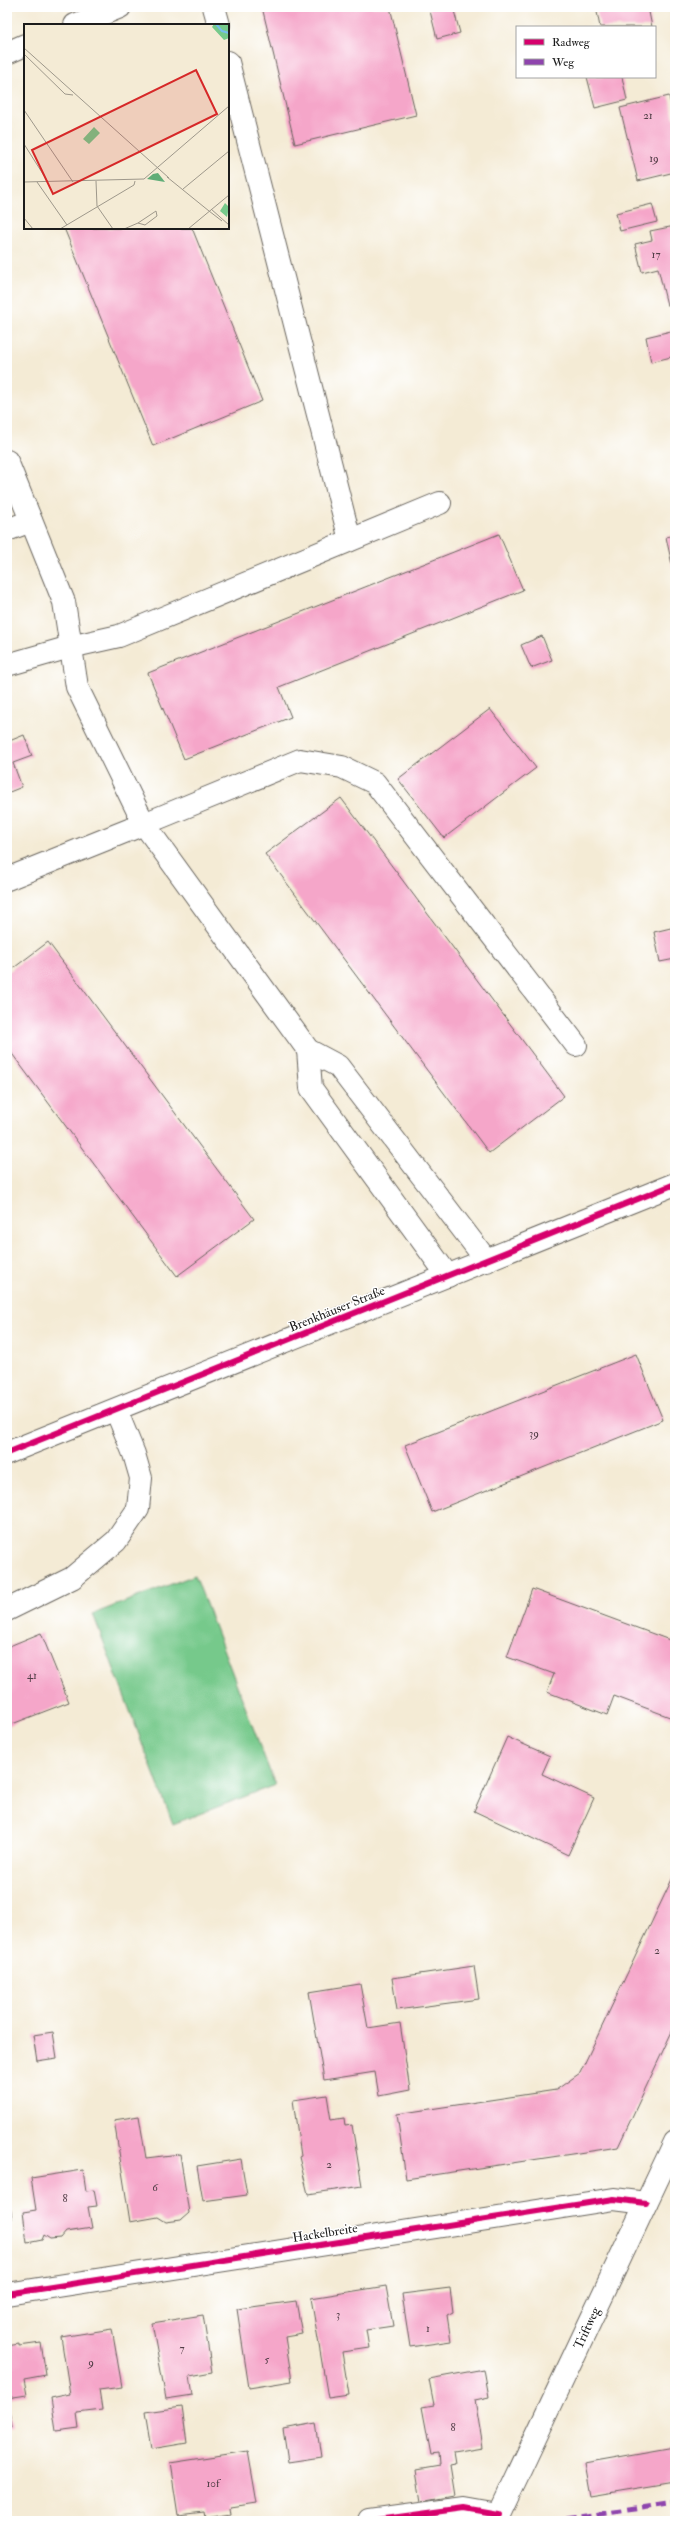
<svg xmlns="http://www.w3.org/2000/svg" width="682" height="2528" viewBox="0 0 682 2528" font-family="'IM FELL Double Pica',serif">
<rect width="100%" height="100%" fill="#fff"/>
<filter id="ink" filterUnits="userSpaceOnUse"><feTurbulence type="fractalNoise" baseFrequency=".025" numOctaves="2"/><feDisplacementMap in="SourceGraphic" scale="8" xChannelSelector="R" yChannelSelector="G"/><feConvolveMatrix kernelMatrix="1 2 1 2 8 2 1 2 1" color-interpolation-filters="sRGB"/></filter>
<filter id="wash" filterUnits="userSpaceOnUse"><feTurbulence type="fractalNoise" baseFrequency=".012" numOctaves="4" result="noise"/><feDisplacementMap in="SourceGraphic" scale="16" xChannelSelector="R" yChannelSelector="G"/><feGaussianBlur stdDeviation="0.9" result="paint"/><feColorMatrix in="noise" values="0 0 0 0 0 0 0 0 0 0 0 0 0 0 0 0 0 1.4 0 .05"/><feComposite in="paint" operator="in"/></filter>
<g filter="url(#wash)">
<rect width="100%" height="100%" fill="#f4ebd5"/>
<!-- green -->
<path fill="#76c98b" stroke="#497254" d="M195 1575 275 1785 173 1824 93 1614Z"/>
<g id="blocks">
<!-- building -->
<g fill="#f5a6c9">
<path d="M262 7H390L416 115 295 144Z"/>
<path d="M429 7H453L460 33 437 39Z"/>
<path d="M596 7H648L652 27H600Z"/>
<path d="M587 77H622L627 100 595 108Z"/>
<path d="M669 96 675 123V172L638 181 620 108Z"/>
<path d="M652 204 657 222 620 231 616 213Z"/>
<path d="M675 226V303L667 305 658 268 642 272 635 244 652 240 650 231Z"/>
<path d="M64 228H192L262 401 153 446Z"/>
<path d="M675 330V356L651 362 646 337Z"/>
<path d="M499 534 523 590 279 687 291 717 184 759 148 673Z"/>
<path d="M675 535V573L674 574 666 537Z"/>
<path d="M542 636 552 660 531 668 521 645Z"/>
<path d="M490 709 536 768 444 838 398 779Z"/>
<path d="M24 735 32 756 13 763 22 787 7 793V742Z"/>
<path d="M341 798 564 1096 489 1153 265 854Z"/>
<path d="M675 927V959L660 962 654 932Z"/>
<path d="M48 942 254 1219 177 1276 7 1047V973Z"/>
<path d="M636 1354 663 1420 432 1512 405 1445Z"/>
<path d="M532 1589 675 1642V1719L614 1696 607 1715 547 1692 554 1674 507 1657Z"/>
<path d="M41 1633 69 1702 7 1726V1647Z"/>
<path d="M507 1737 550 1756 542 1774 594 1798 568 1855 474 1811Z"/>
<path d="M674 1875 675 2025 618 2147 406 2179 397 2114 556 2090 580 2073Z"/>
<path d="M474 1966 479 1999 397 2010 392 1978Z"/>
<path d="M360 1984 368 2028 400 2023 410 2090 379 2096 375 2072 324 2080 309 1992Z"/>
<path d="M53 2032 57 2058 37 2061 33 2035Z"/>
<path d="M327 2095 331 2120 344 2118 345 2126 352 2125 362 2186 308 2194 299 2157 301 2156 293 2100Z"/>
<path d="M139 2116 146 2158 180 2154 189 2213 181 2220 166 2222 158 2217 130 2222 114 2120Z"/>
<path d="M241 2159 247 2195 203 2201 197 2166Z"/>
<path d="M83 2170 86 2191 94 2190 97 2206 88 2207 92 2228 66 2232 61 2238 50 2239 44 2235 42 2240 27 2243 23 2212 36 2210 31 2178Z"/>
<path d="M7 2198H9L12 2219H7Z"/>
<path d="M386 2286 393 2326 366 2330 369 2348 342 2352 349 2395 328 2398 311 2298Z"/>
<path d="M450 2288 453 2312 447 2315 451 2341 410 2347 402 2294Z"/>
<path d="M296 2301 302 2334 285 2337 292 2381 249 2388 237 2309Z"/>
<path d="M203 2315 212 2372 190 2376 193 2395 166 2399 152 2323Z"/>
<path d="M112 2329 122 2387 99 2390 102 2410 77 2413 79 2428 56 2431 51 2398 70 2394 61 2337Z"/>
<path d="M41 2343 46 2375 24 2379 27 2395 7 2398V2346L19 2344V2346Z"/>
<path d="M484 2369 489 2397 475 2400 483 2447 453 2452 455 2464 450 2465 455 2496 421 2502 416 2470 440 2466 439 2454 431 2455 422 2407 434 2405 429 2379Z"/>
<path d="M7 2399 12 2427 7 2428Z"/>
<path d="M182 2407 187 2443 151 2449 145 2412Z"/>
<path d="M316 2423 321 2457 288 2462 283 2429Z"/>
<path d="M675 2447V2482L590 2496 584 2463Z"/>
<path d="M248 2451 257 2503 231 2507 232 2514 205 2518 204 2512 178 2515 170 2463Z"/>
</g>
</g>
</g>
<g filter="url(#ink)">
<use href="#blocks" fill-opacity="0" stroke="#68645d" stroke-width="1"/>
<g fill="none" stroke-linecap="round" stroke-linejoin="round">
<defs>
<g id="service">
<path d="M214 7 219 25"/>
<path d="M75 25 120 7"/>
<path d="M7 53 25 45"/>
<path d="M228 62 350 540"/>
<path d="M7 461 64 602 77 687 144 824 300 760 342 767 375 783 576 1045"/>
<path d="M7 530 31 521"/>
<path d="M7 665 70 647 119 636 440 503"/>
<path d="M7 879 144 824 308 1050 338 1066 487 1261"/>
<path d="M308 1050 311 1088 448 1276"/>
<path d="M7 1610 72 1578 116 1541 138 1509 141 1478 134 1454 116 1410"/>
</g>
<g id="minor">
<path d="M7 2294 614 2199 646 2203"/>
<path d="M369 2521 465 2508 499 2514"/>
<path d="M496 2521 675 2142"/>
</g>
<path id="primary" d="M7 1453 675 1184"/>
</defs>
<!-- service casing -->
<use href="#service" stroke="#68645d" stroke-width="24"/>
<!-- minor casing -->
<use href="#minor" stroke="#68645d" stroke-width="24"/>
<!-- primary casing -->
<use href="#primary" stroke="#68645d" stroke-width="24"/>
<!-- service -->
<use href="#service" stroke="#fff" stroke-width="22"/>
<!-- minor -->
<use href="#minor" stroke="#fff" stroke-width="22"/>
<!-- primary -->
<use href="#primary" stroke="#fff" stroke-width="22"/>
<!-- quiet -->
<path stroke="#8e44ad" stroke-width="5" stroke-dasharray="10 5" stroke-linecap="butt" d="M552 2521 675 2503"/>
<defs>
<g id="cycleway">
<path d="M7 1453 675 1184"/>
<path d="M7 2294 614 2199 646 2203"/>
<path d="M369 2521 465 2508 499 2514"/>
</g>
</defs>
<!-- cycleway casing -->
<use href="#cycleway" stroke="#fff" stroke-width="8"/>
<!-- cycleway -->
<use href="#cycleway" stroke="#d6006c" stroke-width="6"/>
</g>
</g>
<g text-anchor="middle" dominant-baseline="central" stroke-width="3" stroke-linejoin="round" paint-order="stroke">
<!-- number labels -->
<g font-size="11" fill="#523e47">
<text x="648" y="115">21</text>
<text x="654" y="158">19</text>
<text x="656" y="254">17</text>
<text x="534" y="1433">39</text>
<text x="32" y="1675">41</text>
<text x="657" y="1950">2</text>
<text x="329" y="2164">2</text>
<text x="155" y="2187">6</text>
<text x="65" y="2198">8</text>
<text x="338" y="2314">3</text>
<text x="428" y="2328">1</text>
<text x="182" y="2348">7</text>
<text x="267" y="2359">5</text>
<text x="91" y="2362">9</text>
<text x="453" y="2427">8</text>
<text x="213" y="2483">10f</text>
</g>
<!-- street labels -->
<g font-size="13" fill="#1c1c1c" stroke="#fff">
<text transform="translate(337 1309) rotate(-22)">Brenkhäuser Straße</text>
<text transform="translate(325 2233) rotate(-9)">Hackelbreite</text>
<text transform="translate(587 2328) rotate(-65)">Triftweg</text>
</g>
</g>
<!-- overview -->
<g transform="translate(24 24)">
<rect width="205" height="205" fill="#f4ebd5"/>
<path d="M190 0H205V14L200 16 188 3ZM70 103 76 109 65 120 59 115ZM201 179 205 183 203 193 196 187Z" fill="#76c98b"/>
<path d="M134 149 141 158 123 155 129 150Z" fill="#60ad77"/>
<path fill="none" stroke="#75bded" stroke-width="2" d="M192 0 198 7 205 9"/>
<path fill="none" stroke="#9e988b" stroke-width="1" d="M0 24 145 154M0 30 41 70 49 71M0 86 49 158M0 120 24 158M143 153 185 187M72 157 73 182 89 205M0 158 120 155 205 82M13 158 43 201M159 165 205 127M187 185 205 201M185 187 198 197M0 194 9 205M36 205 110 161 111 157M100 205 114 199 132 187 133 192 121 201 114 199M164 205 205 171"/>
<path fill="#d62828" fill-opacity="0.15" stroke="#d62828" stroke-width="2" d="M172 46 193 90 29 170 8 126Z"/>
<rect width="205" height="205" fill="none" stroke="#1c1c1c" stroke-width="2"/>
</g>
<!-- margin -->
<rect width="682" height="2528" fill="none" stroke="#fff" stroke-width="24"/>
<!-- legend -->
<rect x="516" y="26" width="140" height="52" fill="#ffffff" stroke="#a4a4a4"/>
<rect x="524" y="39" width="20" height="6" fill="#d6006c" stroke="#a4a4a4"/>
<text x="552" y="46" font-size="12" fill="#1c1c1c">Radweg</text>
<rect x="524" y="59" width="20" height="6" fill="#8e44ad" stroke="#a4a4a4"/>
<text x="552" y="66" font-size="12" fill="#1c1c1c">Weg</text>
</svg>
